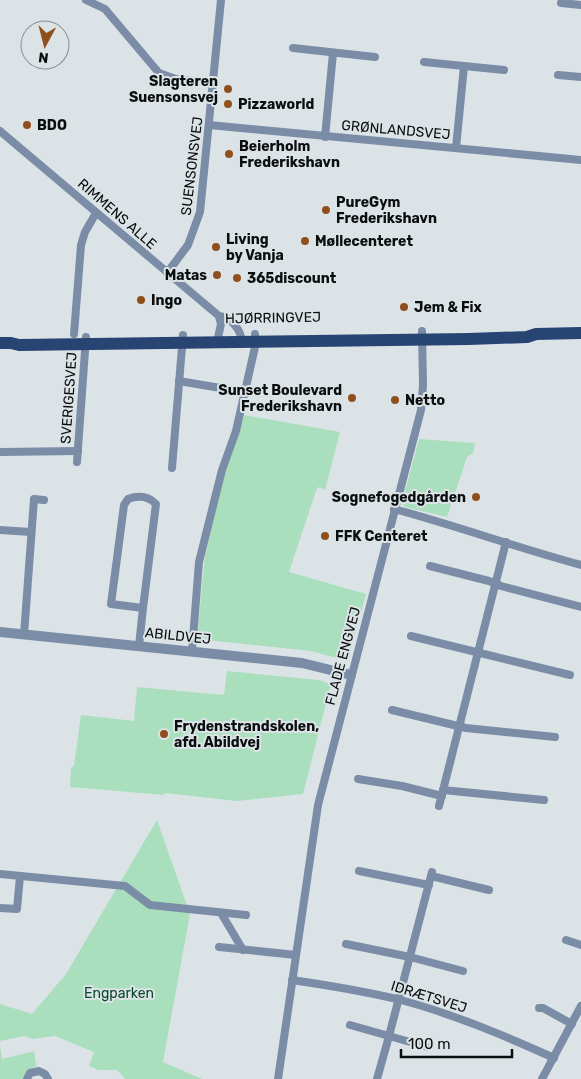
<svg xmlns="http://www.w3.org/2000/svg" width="581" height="1079" viewBox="0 0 581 1079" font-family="Rubik,sans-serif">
<rect width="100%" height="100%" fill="#dce3e7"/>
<!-- green -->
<g fill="#a9dfbd">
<path d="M244 415 340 432 325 490 318 487 316 491 289 572 366 594 347 661 311 651 197 639 205 556 225 470 238 434Z"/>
<path d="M419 439 475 443 473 453 467 457 447 517 405 507 402 503Z"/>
<path d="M227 671 319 680 331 684 303 794 237 801 165 793 164 795 70 787 71 768 74 766 81 715 134 721 137 687 224 695Z"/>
<path d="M157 820 190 914 163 1062 202 1079H125L117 1070H98L89 1066 94 1052 55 1036 33 1039 24 1036 0 1041V1004L32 1014 66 974Z"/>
<path d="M0 1045 2 1059 34 1051 36 1066 28 1070 23 1079H0Z"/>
</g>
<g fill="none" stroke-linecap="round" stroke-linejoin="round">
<!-- minor -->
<g stroke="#7b8ca7" stroke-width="8">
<path d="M86 0 105 9 159 73 176 79 213 83"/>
<path d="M561 3 581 5"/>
<path d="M293 48 375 57"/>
<path d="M424 62 504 70"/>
<path d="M558 75 581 77"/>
<path d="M209 125 581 160"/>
<path d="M0 131 219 316C231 317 241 330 242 342"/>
<path d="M325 137 333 53"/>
<path d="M456 148 464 66"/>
<path d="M167 273 188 245 200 212 221 0"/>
<path d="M74 334 81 245 85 232 96 213"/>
<path d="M217 342 221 324 219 316"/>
<path d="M179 381 238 391 245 389"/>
<path d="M0 452 78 451"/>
<path d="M77 462 86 337"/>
<path d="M172 468 183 335"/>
<path d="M394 509C457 526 518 548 581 565"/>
<path d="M0 530 31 532"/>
<path d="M430 566 489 581 501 586 581 607"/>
<path d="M24 635 34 499 44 500"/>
<path d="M411 636 570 675"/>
<path d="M139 646 143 608 111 604 124 505 128 499C139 495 148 496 156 504L143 608"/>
<path d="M192 651 199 562 222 470 236 431 255 347V334"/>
<path d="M392 710 466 728 555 737"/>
<path d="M358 779 402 786 442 796"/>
<path d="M443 790 544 800"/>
<path d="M439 806 506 542"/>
<path d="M359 871 429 885"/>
<path d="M0 874 125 886 150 905 246 915"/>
<path d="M431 876 489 890"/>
<path d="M0 908 17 909 20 876"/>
<path d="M221 913 243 950"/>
<path d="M566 940 581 945"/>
<path d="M346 944 410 957 463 971"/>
<path d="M219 947 296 955"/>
<path d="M292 980C327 985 362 991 397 999 451 1013 503 1035 554 1058"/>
<path d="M539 1008H543L572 1024"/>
<path d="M350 1025 428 1047"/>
<path d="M27 1079 30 1073 39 1071 45 1074 48 1079"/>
<path d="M278 1079 318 805 421 410 423 385 422 331"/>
<path d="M377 1079 389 1036 432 872"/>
<path d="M542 1079 581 1006"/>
</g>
<!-- tertiary -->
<path stroke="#7b8ca7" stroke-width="10" d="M0 632 302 663 351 675"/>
<!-- primary -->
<path stroke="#284473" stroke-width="12" d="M0 343H11L19 345 469 339 527 337 536 334 581 333"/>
</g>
<!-- markers -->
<g fill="#904e1b" stroke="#dce3e7" stroke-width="2">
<circle cx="228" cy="89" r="5"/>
<circle cx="228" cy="104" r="5"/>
<circle cx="27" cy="125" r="5"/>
<circle cx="229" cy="154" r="5"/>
<circle cx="326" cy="210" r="5"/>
<circle cx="305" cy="241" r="5"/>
<circle cx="216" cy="247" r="5"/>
<circle cx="217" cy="275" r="5"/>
<circle cx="237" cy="278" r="5"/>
<circle cx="141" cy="300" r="5"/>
<circle cx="404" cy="307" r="5"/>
<circle cx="352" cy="398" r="5"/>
<circle cx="395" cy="400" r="5"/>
<circle cx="476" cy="497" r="5"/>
<circle cx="325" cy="536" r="5"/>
<circle cx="164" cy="734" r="5"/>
</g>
<g text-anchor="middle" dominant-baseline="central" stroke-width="4" stroke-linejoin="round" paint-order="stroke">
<!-- poi labels -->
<g font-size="14" font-weight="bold" fill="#0b0e0f" stroke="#dce3e7" text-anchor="start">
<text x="218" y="81" text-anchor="end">Slagteren<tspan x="218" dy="16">Suensonsvej</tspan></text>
<text x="238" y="104">Pizzaworld</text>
<text x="37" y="125">BDO</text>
<text x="239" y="146">Beierholm<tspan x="239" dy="16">Frederikshavn</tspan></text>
<text x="336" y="202">PureGym<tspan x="336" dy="16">Frederikshavn</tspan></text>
<text x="226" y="239">Living<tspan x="226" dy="16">by Vanja</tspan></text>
<text x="315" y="241">Møllecenteret</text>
<text x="207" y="275" text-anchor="end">Matas</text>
<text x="247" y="278">365discount</text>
<text x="151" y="300">Ingo</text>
<text x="414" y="307">Jem &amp; Fix</text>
<text x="342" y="390" text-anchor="end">Sunset Boulevard<tspan x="342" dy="16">Frederikshavn</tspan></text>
<text x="405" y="400">Netto</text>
<text x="466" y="497" text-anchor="end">Sognefogedgården</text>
<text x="335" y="536">FFK Centeret</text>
<text x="174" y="726">Frydenstrandskolen,<tspan x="174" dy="16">afd. Abildvej</tspan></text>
</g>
<!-- street labels -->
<g font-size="14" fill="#0b0e0f" stroke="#dce3e7">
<text transform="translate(396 130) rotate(5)">GRØNLANDSVEJ</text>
<text transform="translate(192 166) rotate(-83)">SUENSONSVEJ</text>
<text transform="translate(117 214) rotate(41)">RIMMENS ALLE</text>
<text transform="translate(273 318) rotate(-1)">HJØRRINGVEJ</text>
<text transform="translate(69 398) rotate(-86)">SVERIGESVEJ</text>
<text transform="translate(178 636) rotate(6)">ABILDVEJ</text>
<text transform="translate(343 656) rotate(-75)">FLADE ENGVEJ</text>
<text transform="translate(429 997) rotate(17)">IDRÆTSVEJ</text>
</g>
<!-- park labels -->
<g font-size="14" fill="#09482b" stroke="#dce3e7">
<text x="119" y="993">Engparken</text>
</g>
</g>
<!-- north arrow -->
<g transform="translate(45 45) rotate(187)"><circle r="24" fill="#dce3e7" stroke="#888e91"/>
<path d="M0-4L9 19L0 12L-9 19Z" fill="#904e1b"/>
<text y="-8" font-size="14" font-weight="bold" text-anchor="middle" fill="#0b0e0f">N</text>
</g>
<!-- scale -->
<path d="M401 1049v8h111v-8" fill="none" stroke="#0b0e0f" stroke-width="2.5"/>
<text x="408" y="1049" font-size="15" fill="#0b0e0f" stroke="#dce3e7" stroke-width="4" paint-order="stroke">100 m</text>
</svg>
